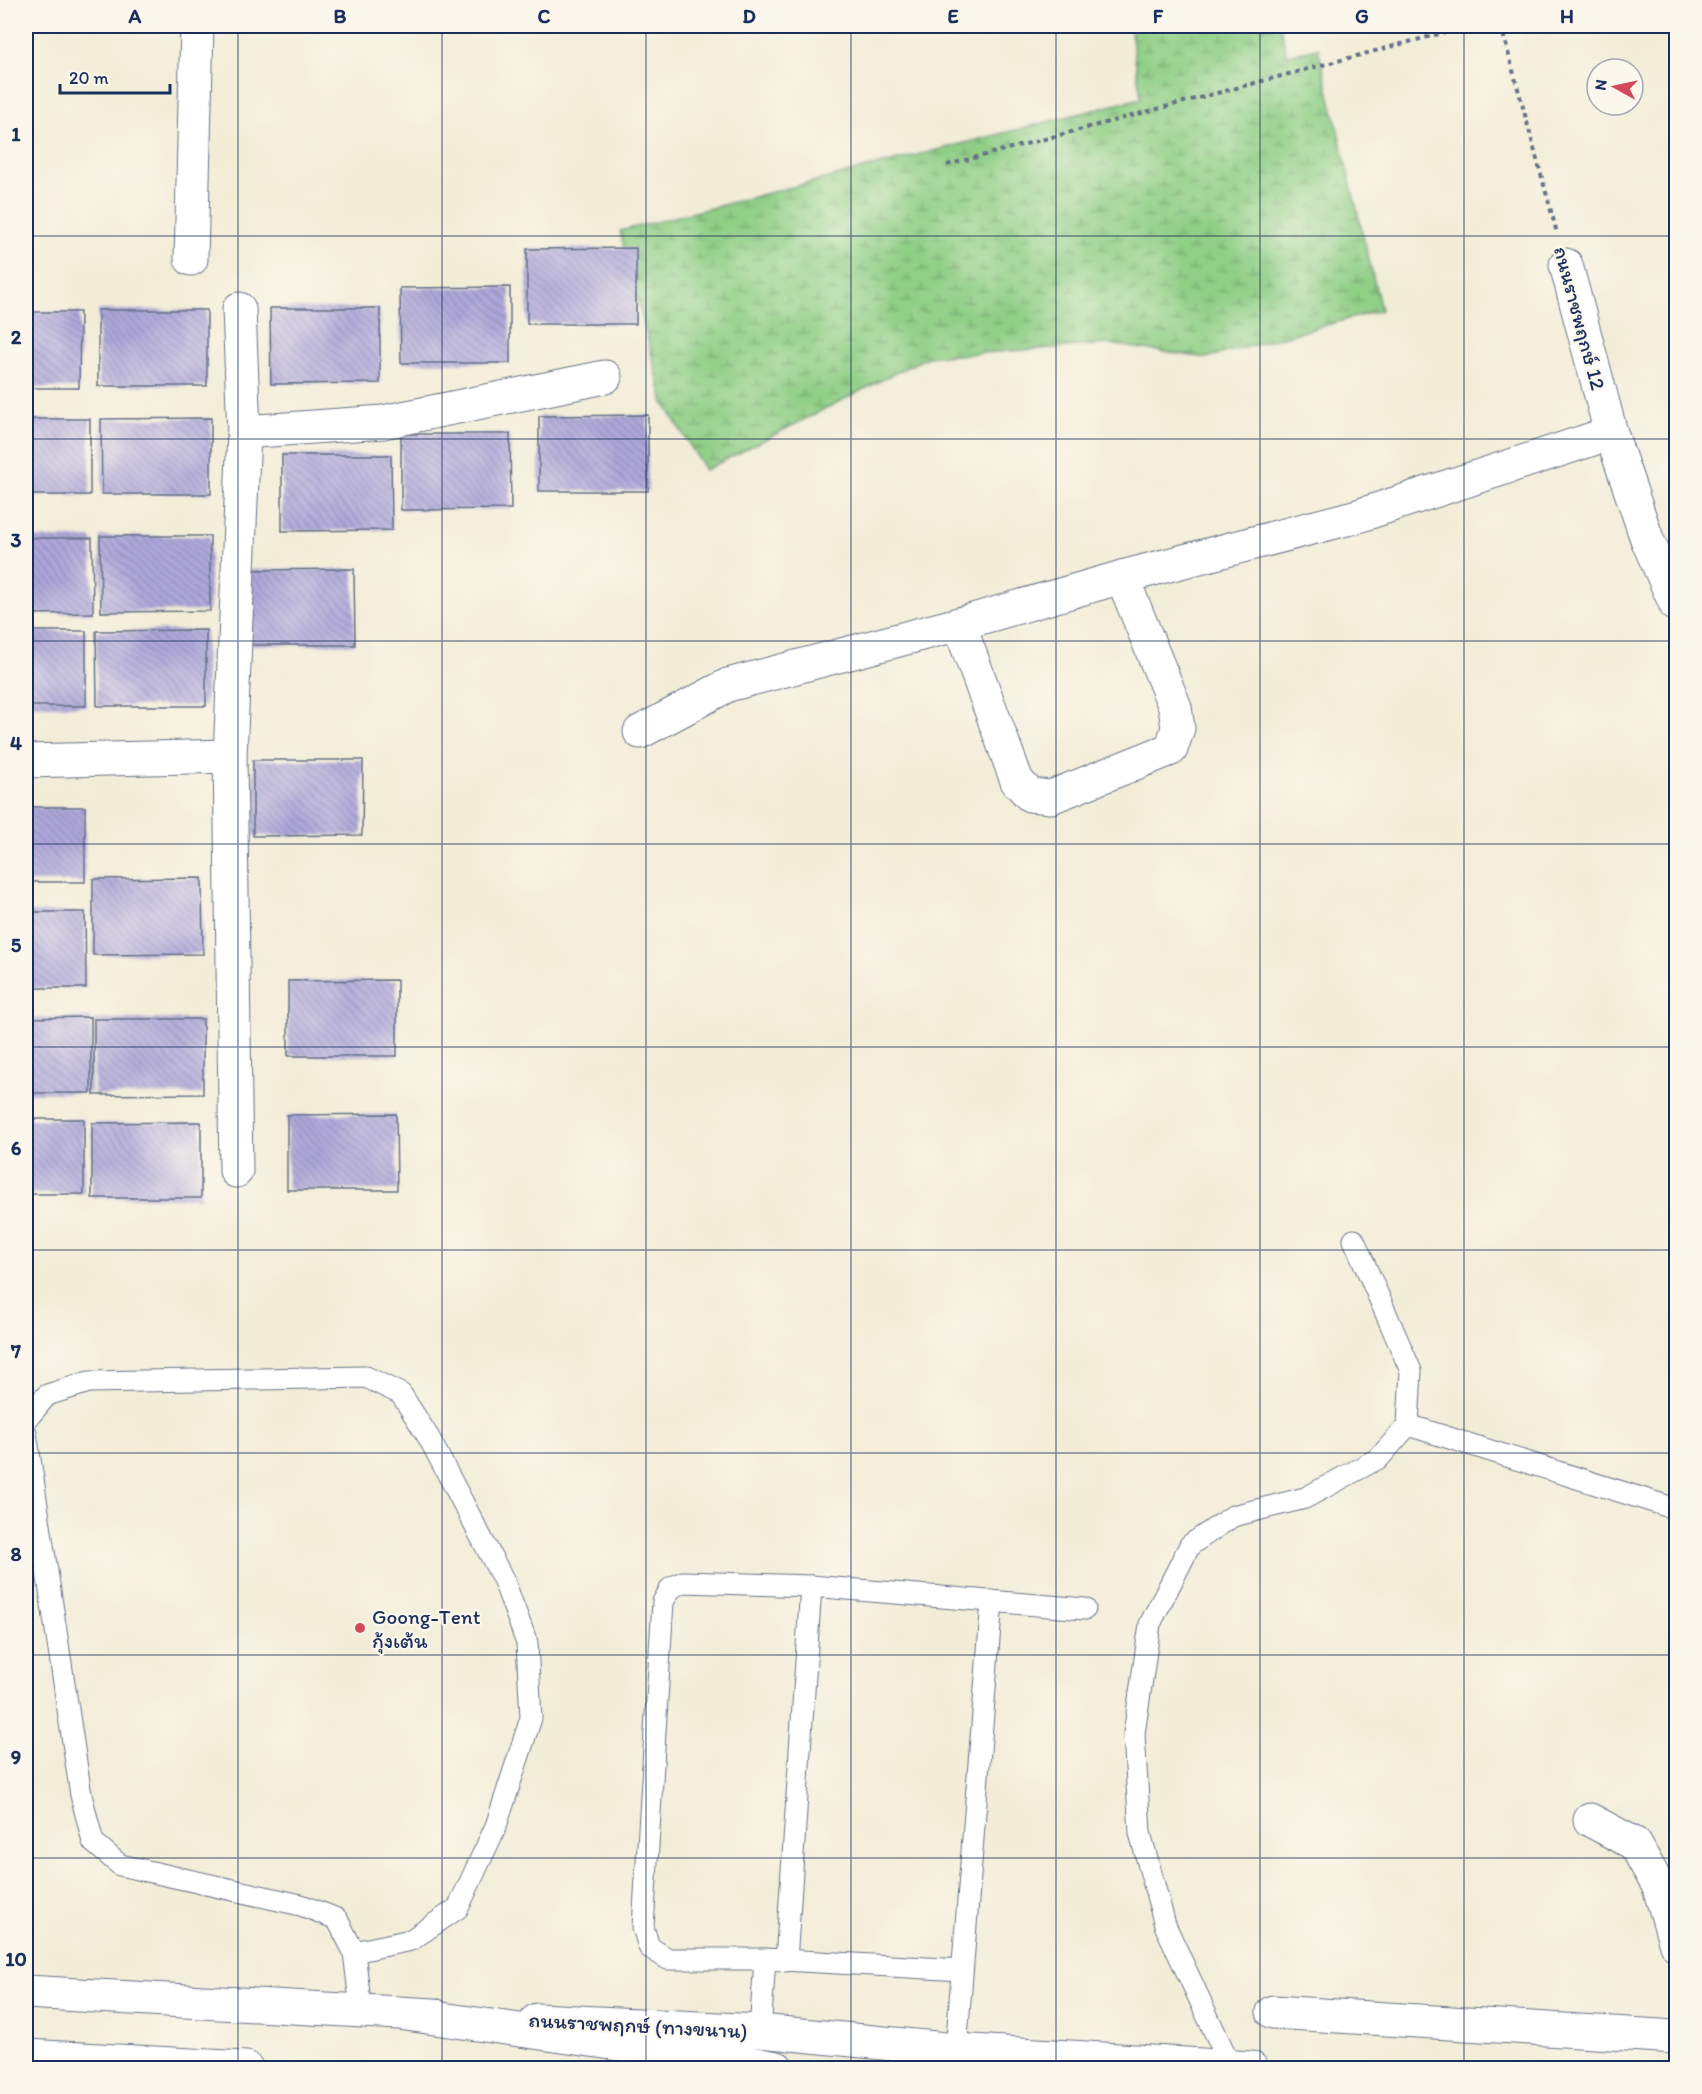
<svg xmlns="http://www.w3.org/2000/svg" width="1702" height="2094" viewBox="0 0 1702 2094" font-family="Itim,'Playpen Sans Thai',sans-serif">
<defs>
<pattern id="wetland-marsh" width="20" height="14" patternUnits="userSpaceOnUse" patternTransform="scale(1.5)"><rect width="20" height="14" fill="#90cf86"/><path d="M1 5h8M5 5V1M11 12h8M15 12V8" fill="none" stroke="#75a871"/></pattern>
<pattern id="building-back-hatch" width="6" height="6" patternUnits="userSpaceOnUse" patternTransform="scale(1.5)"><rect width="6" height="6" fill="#afa8da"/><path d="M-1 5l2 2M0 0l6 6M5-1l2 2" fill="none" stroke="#8e89b4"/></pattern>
</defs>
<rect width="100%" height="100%" fill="#fbf7ec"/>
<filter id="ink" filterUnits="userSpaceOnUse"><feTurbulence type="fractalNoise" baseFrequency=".0167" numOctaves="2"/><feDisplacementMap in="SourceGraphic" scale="12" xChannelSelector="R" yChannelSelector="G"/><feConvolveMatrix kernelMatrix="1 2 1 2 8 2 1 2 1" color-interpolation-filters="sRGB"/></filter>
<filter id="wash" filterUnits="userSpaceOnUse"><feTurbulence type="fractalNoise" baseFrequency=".008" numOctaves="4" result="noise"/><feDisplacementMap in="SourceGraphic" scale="24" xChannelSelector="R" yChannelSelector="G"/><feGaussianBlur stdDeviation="1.35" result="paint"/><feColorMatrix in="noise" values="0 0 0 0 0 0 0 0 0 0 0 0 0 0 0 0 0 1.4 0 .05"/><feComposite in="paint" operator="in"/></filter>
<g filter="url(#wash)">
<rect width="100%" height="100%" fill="#f2edd7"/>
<!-- wetland -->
<path fill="url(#wetland-marsh)" stroke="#567f72" stroke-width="1.5" d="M1130 26H1280L1287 55 1318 48 1381 310 1206 358 1109 344 927 357 705 470 664 403 620 231 1141 98Z"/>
<g id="blocks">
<!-- building -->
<g fill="url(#building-back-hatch)">
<path d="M636 248V324H527V249Z"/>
<path d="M510 287V363H401L400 288Z"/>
<path d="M270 308H380V383L271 384Z"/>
<rect x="98" y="310" width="109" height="76"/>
<path d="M26 312H80L79 388H26Z"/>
<path d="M648 415V491H539V416Z"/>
<path d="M211 418V494H102L101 419Z"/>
<rect x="26" y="419" width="64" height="76"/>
<path d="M401 434H510L511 509 401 510Z"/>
<path d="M282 455H391L392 530 282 531Z"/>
<path d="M100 536H210V611L101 612Z"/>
<path d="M26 538H92L93 613 26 614Z"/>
<path d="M354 569 355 645H245V570Z"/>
<path d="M206 630V706H97L96 631Z"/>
<rect x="26" y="631" width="60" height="75"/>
<path d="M253 760H363L362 835 253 836Z"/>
<rect x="26" y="807" width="59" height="75"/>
<path d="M202 878 203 954 93 955V879Z"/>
<path d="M26 912H85L86 988H26Z"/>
<path d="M397 980V1056H288V981Z"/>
<path d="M91 1017V1093H26V1018Z"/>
<path d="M94 1019H203V1094L94 1095Z"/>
<path d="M396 1114 397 1190H287V1115Z"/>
<rect x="26" y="1119" width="58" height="75"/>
<path d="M201 1122V1198H92V1123Z"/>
</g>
</g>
</g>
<g filter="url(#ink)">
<use href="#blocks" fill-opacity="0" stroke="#667288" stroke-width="1.5"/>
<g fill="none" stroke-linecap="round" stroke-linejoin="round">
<defs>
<g id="lane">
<path d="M26 1420 47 1395 89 1382 366 1377 401 1394 429 1438 504 1581 527 1643 531 1718 496 1826 458 1908 411 1940 354 1952"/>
<path d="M1408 1425 1676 1509"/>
<path d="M26 1433 81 1795 93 1842 120 1865 301 1905 337 1919 354 1952 361 2010"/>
<path d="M786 1961 811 1586"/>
<path d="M962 1970 765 1959H668L649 1947 643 1927 663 1602 671 1588 683 1582 811 1586 1085 1609"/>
<path d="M760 2031 765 1959"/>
<path d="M956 2050 992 1601"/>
<path d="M1231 2067 1165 1925 1140 1833 1134 1734 1150 1624 1190 1545 1233 1516 1305 1498 1379 1458 1408 1425 1411 1371 1354 1240"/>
</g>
<g id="street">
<path d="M191 259 197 26"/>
<path d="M1566 265 1611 433 1647 539 1676 605"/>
<path d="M244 432 383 422 605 377"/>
<path d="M959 624 1017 781 1030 795 1051 797 1171 749 1178 728 1175 707 1122 577"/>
<path d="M640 732 728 685 959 624 1122 577 1358 516 1611 433"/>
<path d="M26 761 230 756"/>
<path d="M236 1171 230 756 244 432 239 309"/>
<path d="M1590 1820 1635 1844 1659 1887 1676 1944"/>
<path d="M1273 2012 1676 2037"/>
</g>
<g id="secondary">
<path d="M26 1992 434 2015"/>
<path d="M537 2020 760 2031 956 2050 1251 2068"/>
</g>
<g id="primary">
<path d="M406 2014 739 2061 777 2068"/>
<path d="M26 2056 246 2068"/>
</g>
</defs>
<!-- lane casing -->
<use href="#lane" stroke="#667288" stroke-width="23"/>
<!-- street casing -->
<use href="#street" stroke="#667288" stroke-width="35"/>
<!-- secondary casing -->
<use href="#secondary" stroke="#667288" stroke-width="35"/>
<!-- primary casing -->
<use href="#primary" stroke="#667288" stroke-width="35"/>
<!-- path -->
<g stroke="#667288" stroke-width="4" stroke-dasharray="4.5 4.5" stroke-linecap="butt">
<path d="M1501 26 1557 233"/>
<path d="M947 165 1469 26"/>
</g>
<!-- lane -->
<use href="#lane" stroke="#fff" stroke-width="21"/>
<!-- street -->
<use href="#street" stroke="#fff" stroke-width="33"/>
<!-- secondary -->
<use href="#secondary" stroke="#fff" stroke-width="33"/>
<!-- primary -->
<use href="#primary" stroke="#fff" stroke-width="33"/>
</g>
</g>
<!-- grid -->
<path fill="none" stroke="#1b2f5e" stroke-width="1.5" stroke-opacity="0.55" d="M238 26V2068M442 26V2068M646 26V2068M851 26V2068M1056 26V2068M1260 26V2068M1464 26V2068M26 236H1676M26 439H1676M26 641H1676M26 844H1676M26 1047H1676M26 1250H1676M26 1453H1676M26 1655H1676M26 1858H1676"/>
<!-- markers -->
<circle fill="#d1495b" stroke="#fbf7ec" stroke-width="2" cx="360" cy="1628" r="6"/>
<g text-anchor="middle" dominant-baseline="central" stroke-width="4.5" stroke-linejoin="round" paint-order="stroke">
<!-- street labels -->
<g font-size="21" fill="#1b2f5e" stroke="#fbf7ec">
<text transform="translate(1580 318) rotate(75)">ถนนราชพฤกษ์ 12</text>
<text transform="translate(638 2025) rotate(3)">ถนนราชพฤกษ์ (ทางขนาน)</text>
</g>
<!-- poi labels -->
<g font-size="21" fill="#1b2f5e" stroke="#fbf7ec" text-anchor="start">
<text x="372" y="1616">Goong-Tent<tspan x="372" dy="24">กุ้งเต้น</tspan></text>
</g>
</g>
<!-- margin -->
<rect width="1702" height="2094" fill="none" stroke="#fbf7ec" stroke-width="66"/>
<!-- north arrow -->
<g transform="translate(1615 87) rotate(278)"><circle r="28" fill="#fbf7ec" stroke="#a1a7b3" stroke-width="1.5"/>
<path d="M0-4.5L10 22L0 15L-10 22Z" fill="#d1495b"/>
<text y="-9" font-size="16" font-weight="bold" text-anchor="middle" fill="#1b2f5e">N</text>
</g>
<!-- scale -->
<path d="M60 84v9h110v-9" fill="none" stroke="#1b2f5e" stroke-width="3"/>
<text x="69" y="84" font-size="18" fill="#1b2f5e" stroke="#fbf7ec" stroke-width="4.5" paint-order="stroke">20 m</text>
<rect x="33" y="33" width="1636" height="2028" fill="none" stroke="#1b2f5e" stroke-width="2"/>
<g font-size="20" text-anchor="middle" font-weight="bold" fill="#1b2f5e">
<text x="135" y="23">A</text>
<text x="340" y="23">B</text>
<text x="544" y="23">C</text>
<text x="749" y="23">D</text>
<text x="953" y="23">E</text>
<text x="1158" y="23">F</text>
<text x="1362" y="23">G</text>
<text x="1567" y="23">H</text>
<text x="16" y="141">1</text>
<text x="16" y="344">2</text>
<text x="16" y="547">3</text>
<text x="16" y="750">4</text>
<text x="16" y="952">5</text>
<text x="16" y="1155">6</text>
<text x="16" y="1358">7</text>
<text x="16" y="1561">8</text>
<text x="16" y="1764">9</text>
<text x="16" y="1966">10</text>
</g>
</svg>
